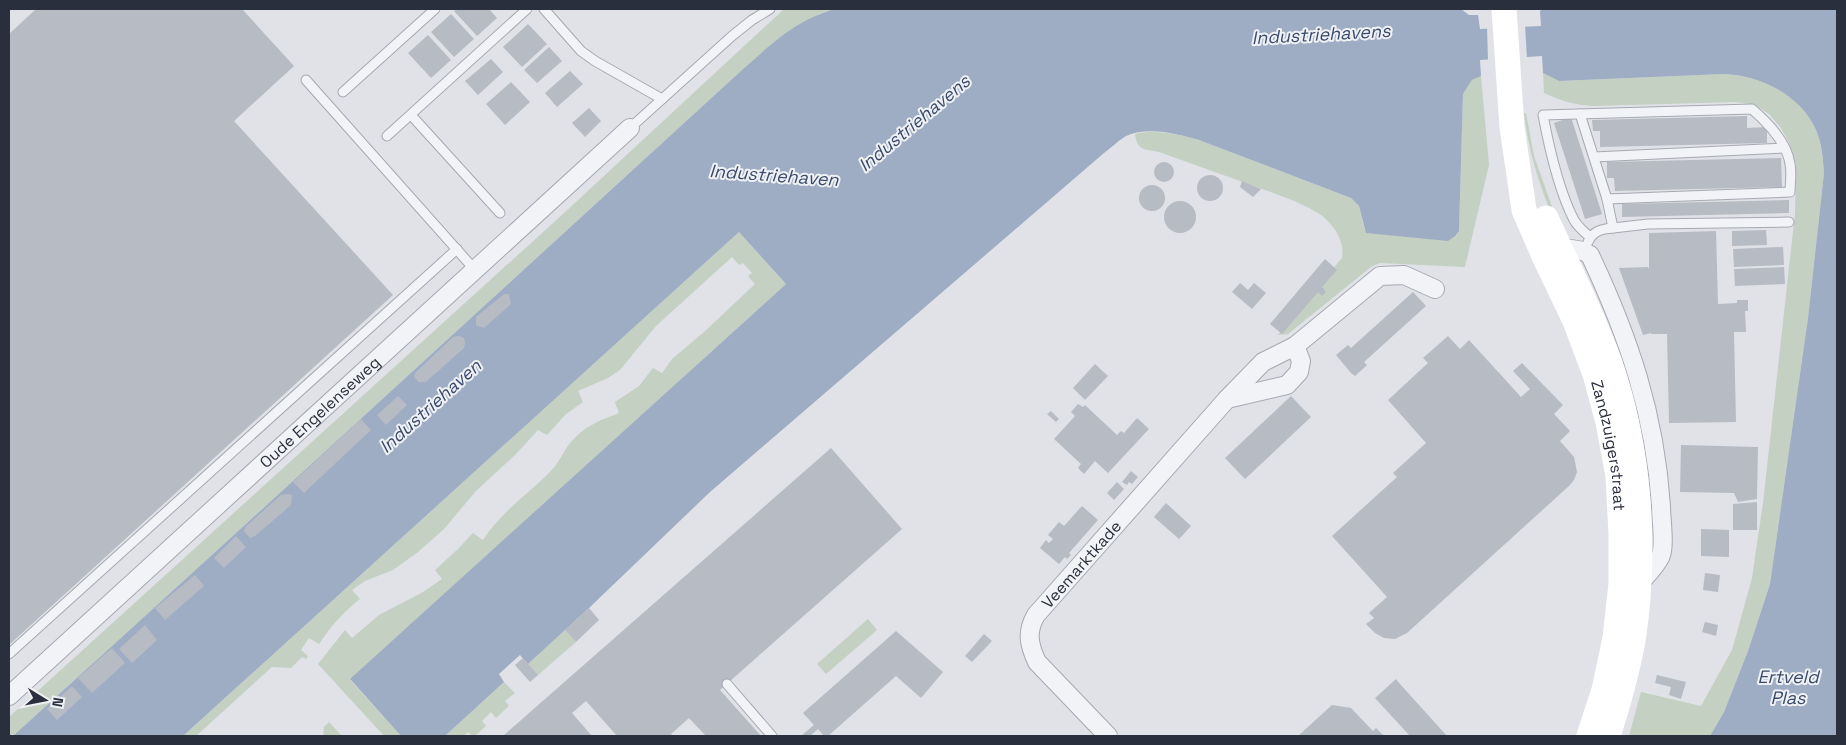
<svg xmlns="http://www.w3.org/2000/svg" width="1846" height="745" viewBox="0 0 1846 745" font-family="'Space Grotesk',sans-serif">
<rect width="100%" height="100%" fill="#e0e2e7"/>
<!-- green -->
<g fill="#c4d0c2">
<path d="M784 9H835L819 14 742 70C499 292 257 515 13 736H9V717L563 214Z"/>
<path d="M1543 73 1559 81 1723 74C1760 75 1801 95 1816 130 1822 144 1823 158 1824 173L1808 318 1770 584 1748 651 1724 712 1710 736H1629L1641 692 1701 706 1732 650 1752 578 1763 503 1795 213 1796 164 1788 141 1781 128 1769 114 1755 105 1736 102 1594 106C1575 105 1561 101 1544 93Z"/>
<path d="M1481 76 1489 165 1465 267 1380 263 1371 267 1288 334 1278 335 1342 258C1345 241 1334 225 1321 215 1301 202 1276 194 1254 186 1222 175 1191 163 1159 152 1145 149 1137 151 1135 134 1156 129 1178 134 1199 140L1351 198 1359 206 1365 230H1459L1463 94 1472 80Z"/>
<path d="M1524 113H1526L1534 156 1555 215H1552C1538 182 1528 148 1524 113Z"/>
<path d="M739 232 786 284 350 680 401 736H384L318 664 345 630 352 638 379 615 423 592 442 579 435 570 458 549 473 533 483 540C501 512 527 495 550 472 559 463 563 452 570 443 583 427 600 420 619 413L615 402 639 386 653 368 662 373 672 359 704 332 755 284 748 276 752 273 743 263 739 265 732 257 656 326 620 370 608 378 578 391 583 402 566 414 547 435 538 430 516 454 476 491 444 529 418 552 393 570 365 581 352 590 360 599C343 612 331 626 319 644L309 638 301 650 308 656 306 659 302 657 291 668 272 667 196 736H183Z"/>
<path d="M868 619 877 630 826 674 817 664Z"/>
<path d="M565 630 576 642 538 675 528 664Z"/>
<path d="M504 682 515 693 505 701 509 706 496 718 491 712 482 721 486 726 475 736H472L468 732 464 736H445Z"/>
<path d="M329 722 342 736H323L324 727Z"/>
</g>
<!-- water -->
<path fill="#9eadc4" d="M835 9H1461L1469 15H1478L1480 29 1541 26 1540 11 1543 9H1837V736H1710L1724 712 1748 651 1770 584 1808 318 1824 173C1823 158 1822 144 1816 130 1801 95 1760 75 1723 74L1559 81 1543 73 1542 56 1480 60 1481 76 1472 80 1463 94 1459 231 1455 236 1448 241 1366 233 1359 206 1351 198 1199 140C1178 134 1148 126 1126 136 1119 140 1111 148 1104 153L710 492 589 608 528 664 520 655 499 674 504 682 445 736H401L350 679 786 284 739 232 183 736H13C257 515 499 292 742 70 773 43 794 21 835 9Z"/>
<!-- pier -->
<path fill="#e0e2e7" d="M1525 24 1527 60 1488 61 1487 26Z"/>
<!-- building -->
<g fill="#b7bbc3">
<path d="M36 9H242L294 66 234 121 393 295 9 645V34Z"/>
<path d="M457 9H489L497 18 477 36 454 11Z"/>
<path d="M451 14 474 39 454 57 431 32Z"/>
<path d="M528 24 547 44 522 67 503 47Z"/>
<path d="M428 35 451 60 431 78 408 53Z"/>
<path d="M549 47 562 61 537 83 524 70Z"/>
<path d="M491 59 503 72 478 95 465 81Z"/>
<path d="M570 71 583 84 557 107 545 93Z"/>
<path d="M511 82 530 102 505 125 486 104Z"/>
<path d="M589 108 601 121 585 137 572 123Z"/>
<path d="M1747 116V128L1767 127V143L1600 147V131H1593L1592 120Z"/>
<path d="M1571 117 1602 214 1585 219 1554 123Z"/>
<path d="M1781 158 1782 187 1615 191 1614 178H1607V162Z"/>
<circle cx="1164" cy="172" r="10"/>
<circle cx="1210" cy="188" r="13"/>
<path d="M1242 181 1261 189 1253 197 1240 187Z"/>
<circle cx="1152" cy="198" r="13"/>
<path d="M1789 200V213L1622 217V204Z"/>
<circle cx="1180" cy="217" r="16"/>
<path d="M1766 230 1767 245 1732 246V231Z"/>
<path d="M1716 231 1718 304 1737 303V300H1748V311H1745L1746 332H1734L1736 422 1669 423 1667 334H1651V333L1643 335 1619 268 1648 267 1649 269V233Z"/>
<path d="M1783 247 1784 265 1734 267 1733 249Z"/>
<path d="M1325 259 1337 270 1322 287 1326 292 1322 296 1318 292 1282 334 1270 324Z"/>
<path d="M1784 267 1785 284 1735 286 1734 269Z"/>
<path d="M1240 283 1248 290 1254 283 1266 293 1252 309 1232 292Z"/>
<path d="M1413 292 1426 306 1364 362 1367 365 1355 376 1351 373 1336 355 1348 345 1351 348Z"/>
<path d="M504 294H509L511 304 484 328 476 325V317Z"/>
<path d="M459 336 464 338 465 343 464 348 426 382H418L414 376 416 372 453 337Z"/>
<path d="M1448 336 1460 349 1469 340 1521 397 1530 389 1513 371 1522 363 1563 405 1554 414 1570 431 1560 441 1574 457 1577 472 1574 480 1569 486 1407 633 1395 639 1384 638 1375 633 1366 624 1374 618 1369 613 1387 597 1332 536 1397 477 1393 473 1426 443 1388 400 1428 363 1423 358Z"/>
<path d="M1095 364 1108 376 1085 400 1073 388Z"/>
<path d="M398 396 407 405 386 425 377 415Z"/>
<path d="M1291 396 1311 417 1245 479 1225 458Z"/>
<path d="M1078 404 1083 407 1085 405 1117 435 1121 431 1124 433 1137 418 1149 429 1108 473 1095 461 1084 474 1078 468 1081 464 1054 439 1075 416 1071 412Z"/>
<path d="M1051 411 1059 419 1056 422 1047 414Z"/>
<path d="M361 419 371 430 304 493 293 482Z"/>
<path d="M1681 445 1758 447 1757 499 1738 502 1734 493 1680 492Z"/>
<path d="M831 448 902 529 720 690 761 736H706L689 718 671 734 673 736H617L586 701 572 713 592 736H503Z"/>
<path d="M1131 471 1138 477 1132 484 1129 482 1127 485 1122 482Z"/>
<path d="M1117 482 1124 489 1114 500 1107 493Z"/>
<path d="M287 494 292 495 291 505 255 536 250 538 244 531 246 526 281 495Z"/>
<path d="M1757 502V530H1733V504Z"/>
<path d="M1166 503 1191 526 1179 539 1154 517Z"/>
<path d="M1082 506 1098 520 1069 553 1071 555 1067 559 1065 557 1059 564 1040 548 1046 540 1049 543 1053 539 1048 535 1059 522 1064 526Z"/>
<path d="M1701 529 1729 530V557L1701 556Z"/>
<path d="M236 536 246 547 224 568 214 558Z"/>
<path d="M1705 573 1720 575 1718 592 1703 590Z"/>
<path d="M195 575 204 586 165 620 155 608Z"/>
<path d="M589 608 599 620 576 642 565 630Z"/>
<path d="M1705 622 1718 625 1716 636 1702 632Z"/>
<path d="M145 625 157 640 132 663 119 649Z"/>
<path d="M896 631 943 672 921 698 896 676 828 736H824L818 729 810 736H801L814 725 803 713Z"/>
<path d="M984 634 992 641 972 662 965 656Z"/>
<path d="M112 648 125 663 92 693 78 678Z"/>
<path d="M523 658 538 675 530 682 515 665Z"/>
<path d="M1657 675 1686 682 1681 699 1669 695 1671 687 1655 683Z"/>
<path d="M1396 679 1400 684 1447 736H1410L1375 698Z"/>
<path d="M72 686 82 697 57 720 47 709Z"/>
<path d="M1332 705 1351 708 1373 731 1376 728 1384 736H1298Z"/>
</g>
<g fill="none" stroke-linecap="round" stroke-linejoin="round">
<defs>
<g id="lane">
<path d="M544 9 581 51 595 61 662 99"/>
<path d="M306 80 475 270"/>
<path d="M343 92 435 9"/>
<path d="M1580 114 1607 199 1613 228C1601 229 1593 231 1588 242"/>
<path d="M411 115 500 213"/>
<path d="M630 128 732 36 752 20 770 9"/>
<path d="M387 136 527 9"/>
<path d="M1594 157 1784 148"/>
<path d="M1613 228 1648 224 1789 222"/>
<path d="M1590 237C1584 232 1578 227 1574 220 1559 191 1549 147 1543 115L1752 109C1768 123 1787 142 1790 164 1792 173 1790 183 1790 192L1607 199"/>
<path d="M9 654 457 249"/>
<path d="M727 684 772 736"/>
</g>
<g id="street">
<path d="M1559 247 1583 251 1590 255C1629 338 1655 414 1661 506 1661 519 1665 544 1661 555 1659 563 1644 578 1638 585"/>
<path d="M1227 399 1287 385 1299 372 1301 361 1295 346"/>
<path id="s1" d="M9 696 630 128"/>
<path id="s2" d="M1108 736 1037 662C1029 645 1026 632 1036 615L1227 399 1263 362 1295 346 1380 276 1404 275 1435 289"/>
</g>
</defs>
<!-- lane casing -->
<use href="#lane" stroke="#a6a9b1" stroke-width="11"/>
<!-- street casing -->
<use href="#street" stroke="#a6a9b1" stroke-width="20"/>
<!-- lane -->
<use href="#lane" stroke="#f2f3f6" stroke-width="9"/>
<!-- street -->
<use href="#street" stroke="#f2f3f6" stroke-width="18"/>
<!-- secondary -->
<g stroke="#fff" stroke-width="25">
<path id="s3" d="M1504 9 1512 127 1524 210 1544 256 1575 321 1595 374 1608 422 1618 476 1621 534V584L1615 638 1604 690 1589 736"/>
<path d="M1546 218C1568 266 1592 313 1610 363 1640 450 1647 550 1633 641 1627 673 1618 705 1608 736"/>
</g>
</g>
<g text-anchor="middle" dominant-baseline="central" stroke-width="4" stroke-linejoin="round" paint-order="stroke">
<!-- street labels -->
<g font-size="16" fill="#2a2f3d" stroke="#eff1f5">
<text stroke="none"><textPath href="#s1" startOffset="421">Oude Engelenseweg</textPath></text>
<text stroke="none"><textPath href="#s3" startOffset="454">Zandzuigerstraat</textPath></text>
<text stroke="none"><textPath href="#s2" startOffset="220">Veemarktkade</textPath></text>
</g>
<!-- water labels -->
<g font-size="18" font-style="italic" fill="#394b6c" stroke="#eff1f5">
<text transform="translate(1321 34) rotate(-3)">Industriehavens</text>
<text transform="translate(914 123) rotate(-40)">Industriehavens</text>
<text transform="translate(774 175) rotate(4)">Industriehaven</text>
<text transform="translate(430 406) rotate(-42)">Industriehaven</text>
<text x="1788" y="676">Ertveld<tspan x="1788" dy="21">Plas</tspan></text>
</g>
</g>
<!-- border -->
<rect width="1846" height="745" fill="none" stroke="#2a2f3d" stroke-width="20"/>
<!-- north arrow -->
<g transform="translate(45 700) rotate(100)" stroke="#eff1f5" stroke-width="4" paint-order="stroke">
<path d="M0-4L9 19L0 12L-9 19Z" fill="#2a2f3d"/>
<text y="-8" font-size="14" font-weight="bold" text-anchor="middle" fill="#2a2f3d">N</text>
</g>
</svg>
